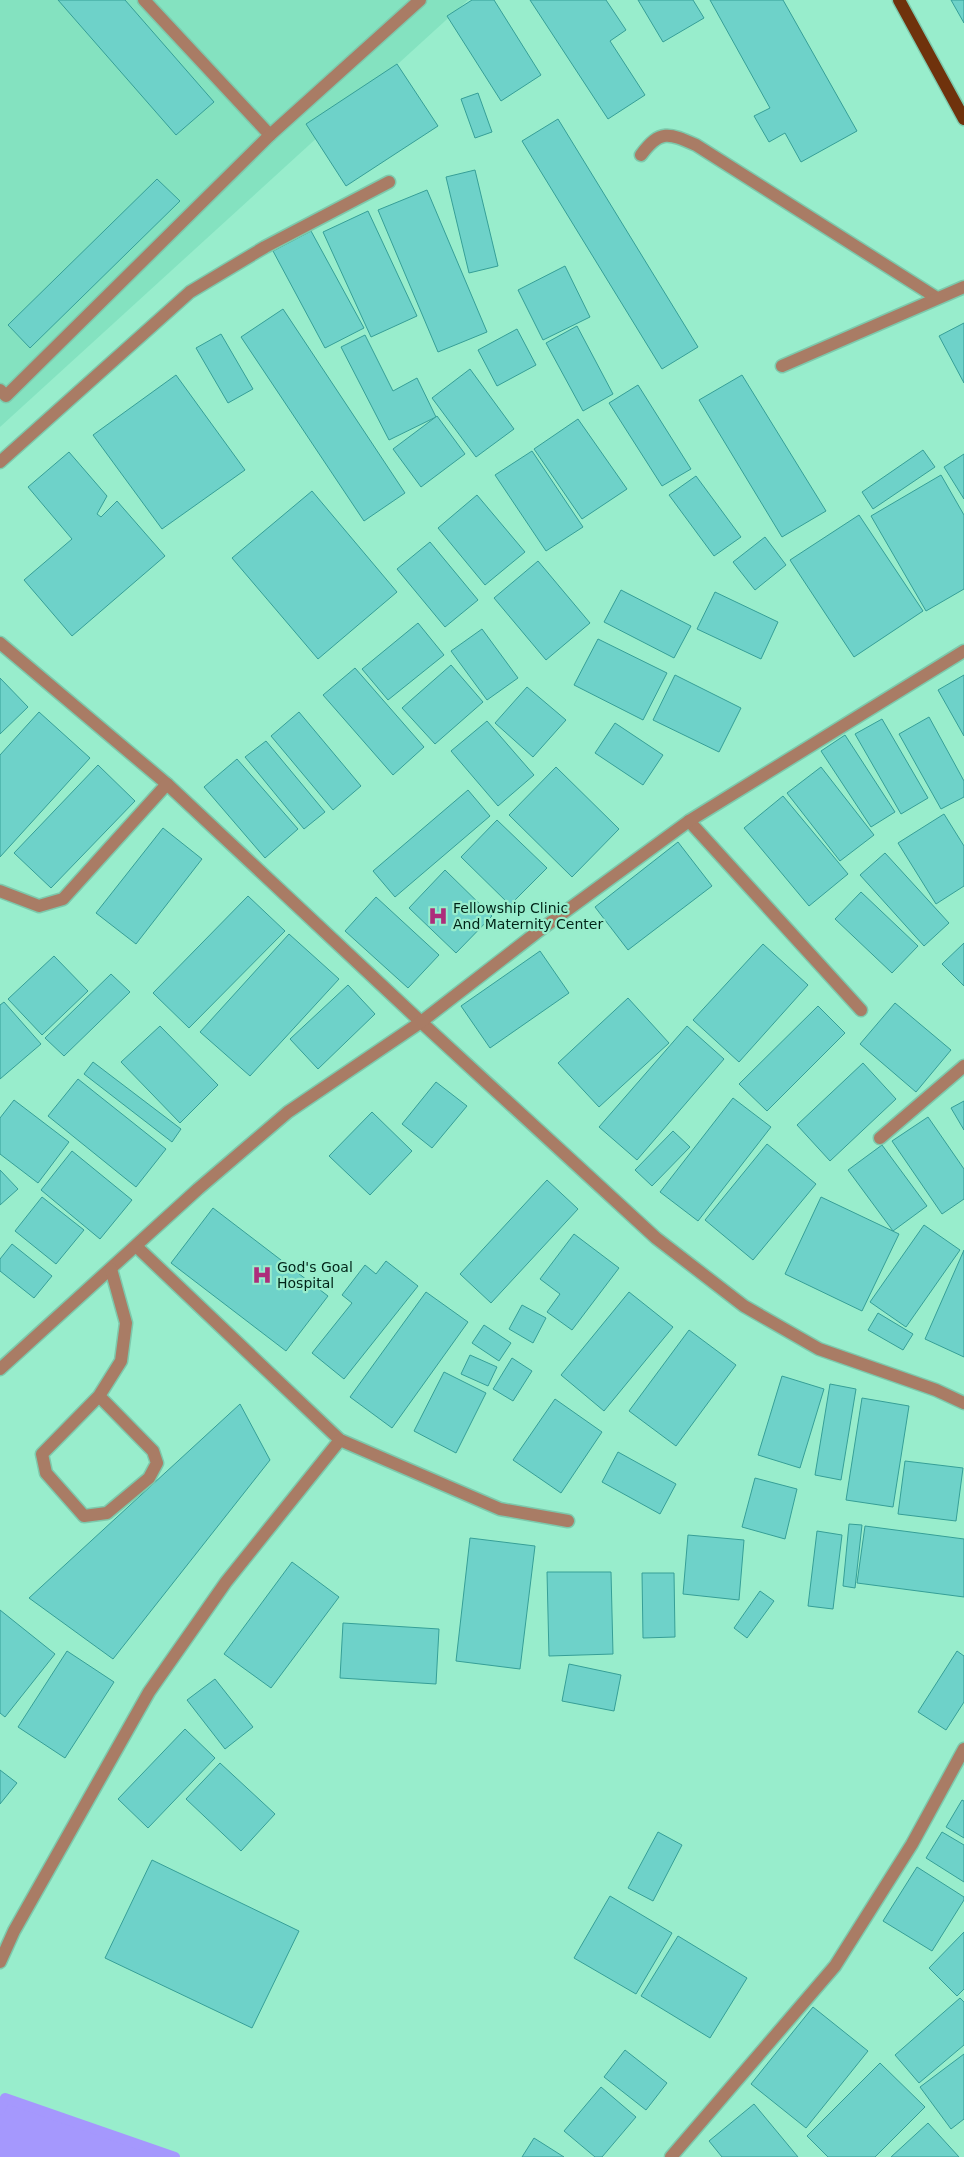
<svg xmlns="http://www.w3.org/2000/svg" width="964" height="2157" viewBox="0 0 964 2157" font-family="'DejaVu Sans',sans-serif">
<rect width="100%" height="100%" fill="#98edcc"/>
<!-- built -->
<path fill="#84e2c0" d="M0 0H468L0 427Z"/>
<!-- water -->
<path fill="#a598fd" d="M5 2098 175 2157H0V2110Z"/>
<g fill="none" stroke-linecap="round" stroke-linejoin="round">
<!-- stream -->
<path stroke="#a598fd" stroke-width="10" d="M0 2110 5 2098 175 2157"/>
</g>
<!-- building -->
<g fill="#6ed2c9" stroke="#369f97">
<path d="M58 0H125L214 102 176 135Z"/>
<path d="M472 0H494L541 75 501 101 447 16Z"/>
<path d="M530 0H606L626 30 610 41 645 95 608 119Z"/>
<path d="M638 0H693L704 18 663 42Z"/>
<path d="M710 0H783L857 131 801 162 785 133 769 142 754 116 770 108Z"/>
<path d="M951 0H964V23Z"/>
<path d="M397 64 438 126 346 186 306 124Z"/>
<path d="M478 93 492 132 475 138 461 99Z"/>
<path d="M558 119 698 347 662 369 522 141Z"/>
<path d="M475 170 498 266 469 273 446 177Z"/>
<path d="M157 179 180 201 30 348 8 325Z"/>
<path d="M427 190 487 332 438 352 378 210Z"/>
<path d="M368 211 417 316 371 337 323 232Z"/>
<path d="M311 231 364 328 325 348 273 251Z"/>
<path d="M565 266 590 317 543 340 518 290Z"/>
<path d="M283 309 405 493 364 521 241 337Z"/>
<path d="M964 323V383L939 336Z"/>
<path d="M577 326 613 394 583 411 546 343Z"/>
<path d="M517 329 536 365 497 386 478 350Z"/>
<path d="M221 334 253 389 228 403 196 348Z"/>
<path d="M365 335 393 391 417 378 436 417 389 440 341 347Z"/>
<path d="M470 369 514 429 476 457 432 398Z"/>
<path d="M176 375 245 470 162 529 93 435Z"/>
<path d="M742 375 826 511 782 537 699 400Z"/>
<path d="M638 385 691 469 662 486 609 403Z"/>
<path d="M437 416 465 454 421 487 393 449Z"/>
<path d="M578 419 627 489 582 519 534 449Z"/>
<path d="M923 450 935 467 873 509 862 492Z"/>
<path d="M532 451 583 527 546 551 495 475Z"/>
<path d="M69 452 107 496 97 514 101 517 117 501 165 556 72 636 24 580 72 539 28 487Z"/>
<path d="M964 454V499L944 467Z"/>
<path d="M941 475 964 515V589L926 611 871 516Z"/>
<path d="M696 476 741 537 714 556 669 495Z"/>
<path d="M312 491 397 592 318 659 232 558Z"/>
<path d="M477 495 525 552 485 585 438 528Z"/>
<path d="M859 515 923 611 854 657 790 560Z"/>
<path d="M765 537 786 565 755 590 733 562Z"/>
<path d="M430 542 478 600 445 627 397 569Z"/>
<path d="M538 561 590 623 546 660 494 598Z"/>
<path d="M621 590 691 626 674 658 604 622Z"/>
<path d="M715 592 778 622 761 659 697 629Z"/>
<path d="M418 623 444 655 388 700 362 669Z"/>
<path d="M482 629 518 678 487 700 451 651Z"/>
<path d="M598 639 667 673 643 720 574 685Z"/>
<path d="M451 665 483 702 435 744 402 708Z"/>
<path d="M355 668 424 747 393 775 323 695Z"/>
<path d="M675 675 741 708 719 752 653 720Z"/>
<path d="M964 675V736L938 690Z"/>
<path d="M0 678 28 707 0 734Z"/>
<path d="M527 687 566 720 533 757 495 723Z"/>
<path d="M39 712 90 758 0 857V755Z"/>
<path d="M299 712 361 786 333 810 271 736Z"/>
<path d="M929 717 964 781V797L941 809 899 734Z"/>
<path d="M882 719 928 798 901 814 855 734Z"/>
<path d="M487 721 534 775 498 806 451 751Z"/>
<path d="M615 723 663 755 643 785 595 753Z"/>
<path d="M845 735 895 812 871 827 821 751Z"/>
<path d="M266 741 325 812 304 829 245 757Z"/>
<path d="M237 759 298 829 265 858 204 787Z"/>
<path d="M98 765 135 801 51 888 14 853Z"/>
<path d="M556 767 619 829 572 877 509 815Z"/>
<path d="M821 767 874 835 840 861 787 793Z"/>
<path d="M468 790 490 816 395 897 373 871Z"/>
<path d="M783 796 848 874 809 906 744 828Z"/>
<path d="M944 814 964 846V886L936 904 898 843Z"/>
<path d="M497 820 547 868 510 905 461 857Z"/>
<path d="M163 828 202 859 136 944 96 913Z"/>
<path d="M678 842 712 886 628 950 595 907Z"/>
<path d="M885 853 949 923 924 946 860 875Z"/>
<path d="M445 870 492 916 456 953 409 908Z"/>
<path d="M861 892 918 946 892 973 835 919Z"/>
<path d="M248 896 285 931 189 1028 153 993Z"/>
<path d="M376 897 439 955 408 988 345 931Z"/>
<path d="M289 934 339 979 250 1076 200 1032Z"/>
<path d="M964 943V986L942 964Z"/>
<path d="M763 944 808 985 739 1062 693 1020Z"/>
<path d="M540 951 569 993 490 1048 461 1006Z"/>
<path d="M54 956 88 991 42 1035 8 999Z"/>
<path d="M111 974 130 992 64 1056 45 1038Z"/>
<path d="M348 985 375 1014 318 1069 290 1039Z"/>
<path d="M628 998 669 1043 599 1107 558 1063Z"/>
<path d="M4 1002 41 1044 0 1079V1005Z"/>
<path d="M895 1003 951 1050 916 1092 860 1044Z"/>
<path d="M818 1006 845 1033 767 1111 739 1084Z"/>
<path d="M160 1026 218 1085 180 1123 121 1062Z"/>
<path d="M687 1026 724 1059 637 1160 599 1127Z"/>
<path d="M93 1062 181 1129 172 1142 84 1074Z"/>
<path d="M863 1063 896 1099 830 1161 797 1125Z"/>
<path d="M78 1079 166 1149 136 1187 48 1116Z"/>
<path d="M436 1082 467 1106 432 1148 402 1124Z"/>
<path d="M733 1098 771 1127 698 1221 660 1192Z"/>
<path d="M14 1100 69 1142 38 1183 0 1154V1118Z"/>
<path d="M964 1101V1130L951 1108Z"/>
<path d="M372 1112 412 1151 370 1195 329 1156Z"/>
<path d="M928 1117 964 1169V1199L942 1214 892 1141Z"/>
<path d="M673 1131 690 1147 652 1186 635 1170Z"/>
<path d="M767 1144 816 1184 753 1260 705 1220Z"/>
<path d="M882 1145 927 1206 893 1231 848 1170Z"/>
<path d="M72 1151 132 1200 100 1239 41 1190Z"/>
<path d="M0 1170 18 1189 0 1205Z"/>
<path d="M547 1180 578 1209 491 1303 460 1274Z"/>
<path d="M42 1197 84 1230 56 1264 15 1231Z"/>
<path d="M821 1197 899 1234 862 1311 785 1274Z"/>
<path d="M213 1208 328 1296 286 1351 171 1263Z"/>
<path d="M924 1225 960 1250 906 1327 870 1302Z"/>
<path d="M574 1234 619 1268 572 1330 547 1312 560 1294 540 1279Z"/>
<path d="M12 1244 52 1276 34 1298 0 1271V1259Z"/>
<path d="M964 1250V1357L925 1339Z"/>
<path d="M386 1261 418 1286 344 1379 312 1353 352 1303 342 1295 365 1265 376 1274Z"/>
<path d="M426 1292 468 1322 392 1428 350 1397Z"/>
<path d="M629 1292 673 1327 604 1411 561 1375Z"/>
<path d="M522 1305 546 1318 533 1343 509 1329Z"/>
<path d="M878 1313 913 1334 903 1350 868 1330Z"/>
<path d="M484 1325 511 1343 499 1361 472 1343Z"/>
<path d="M689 1330 736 1365 676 1446 629 1411Z"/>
<path d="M470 1355 497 1367 488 1386 461 1374Z"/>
<path d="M512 1358 532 1371 513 1401 493 1389Z"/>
<path d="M444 1372 486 1393 456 1453 414 1431Z"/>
<path d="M782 1376 824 1389 800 1468 758 1455Z"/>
<path d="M830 1384 856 1389 841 1480 815 1475Z"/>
<path d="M862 1398 909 1406 893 1507 846 1500Z"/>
<path d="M555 1399 602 1432 561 1493 513 1460Z"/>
<path d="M240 1404 270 1460 113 1659 29 1598Z"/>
<path d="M618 1452 676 1484 660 1514 602 1482Z"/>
<path d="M905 1461 963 1468 956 1521 898 1514Z"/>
<path d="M755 1478 797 1489 785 1539 742 1527Z"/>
<path d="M849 1524 862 1525 855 1588 843 1586Z"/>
<path d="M865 1526 964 1539V1597L857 1583Z"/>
<path d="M817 1531 842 1535 833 1609 808 1606Z"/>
<path d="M688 1535 744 1540 739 1600 683 1594Z"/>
<path d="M470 1538 535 1546 520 1669 456 1661Z"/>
<path d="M292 1562 339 1597 271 1688 224 1654Z"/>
<path d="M547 1572H611L613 1654 549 1656Z"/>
<path d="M642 1573H674L675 1637 643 1638Z"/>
<path d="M760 1591 774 1601 747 1638 734 1628Z"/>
<path d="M0 1610 55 1654 5 1717 0 1713Z"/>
<path d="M343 1623 439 1629 436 1684 340 1678Z"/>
<path d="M67 1651 114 1682 65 1758 18 1727Z"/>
<path d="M957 1651 964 1656V1702L946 1730 918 1712Z"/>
<path d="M569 1664 621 1675 614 1711 562 1701Z"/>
<path d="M215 1679 253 1727 225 1749 187 1700Z"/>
<path d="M185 1729 215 1758 148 1828 118 1799Z"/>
<path d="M220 1763 275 1814 241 1851 186 1799Z"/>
<path d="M0 1770 17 1783 0 1804Z"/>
<path d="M962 1800 964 1801V1838L946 1827Z"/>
<path d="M658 1832 682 1845 653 1901 628 1888Z"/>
<path d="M942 1832 964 1845V1882L926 1858Z"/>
<path d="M152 1860 299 1931 252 2028 105 1958Z"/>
<path d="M917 1867 964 1897V1900L932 1951 883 1921Z"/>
<path d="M610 1896 672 1933 636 1994 574 1958Z"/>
<path d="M964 1932V1989L957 1996 929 1968Z"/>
<path d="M678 1936 747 1978 710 2038 641 1996Z"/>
<path d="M960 1998 964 2002V2045L919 2083 895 2055Z"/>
<path d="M813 2007 868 2051 806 2128 751 2084Z"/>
<path d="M625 2050 667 2083 646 2110 604 2077Z"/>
<path d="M964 2054V2119L951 2129 920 2087Z"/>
<path d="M880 2063 925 2107 875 2157H828L807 2136Z"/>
<path d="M601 2087 636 2117 602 2157H595L564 2131Z"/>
<path d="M754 2104 798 2157H722L709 2141Z"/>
<path d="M928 2123 959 2157H891Z"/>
<path d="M534 2138 564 2157H522Z"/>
</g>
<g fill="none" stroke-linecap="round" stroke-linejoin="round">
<defs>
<g id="minor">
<path d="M144 0 270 135 420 0"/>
<path d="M641 155C660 129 669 133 696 145L937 298"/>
<path d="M782 366 964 287"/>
<path d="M0 390 6 396 270 135"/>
<path d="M0 462 190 292 265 247 389 182"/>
<path d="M0 643 167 784 421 1022 656 1238 744 1306 819 1349 936 1390 964 1403"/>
<path d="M689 821 861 1010"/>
<path d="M0 891 39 906 63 899 167 784"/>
<path d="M880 1138 964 1066"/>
<path d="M137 1247 340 1440 500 1509 568 1521"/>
<path d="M0 1369 198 1189 288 1112 421 1022 536 933 689 821 964 651"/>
<path d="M99 1396 153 1451 157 1463 149 1478 107 1513 84 1516 46 1473 42 1454 99 1396 121 1361 126 1323 111 1269"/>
<path d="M0 1962 14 1931 149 1692 226 1582 340 1440"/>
<path d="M671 2157 835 1966 912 1844 964 1749"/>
</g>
<path id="major" d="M899 0 964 119"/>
</defs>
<!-- minor casing -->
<use href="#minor" stroke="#7dc9ac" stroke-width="15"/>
<!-- major casing -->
<use href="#major" stroke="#7dc9ac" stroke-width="15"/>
<!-- minor -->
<use href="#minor" stroke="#a97c65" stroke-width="12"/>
<!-- major -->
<use href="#major" stroke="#6f320c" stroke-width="12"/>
</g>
<!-- icons -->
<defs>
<symbol id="hospital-bare" viewBox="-9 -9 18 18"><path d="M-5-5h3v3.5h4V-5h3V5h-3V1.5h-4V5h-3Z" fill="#ad2d7b" stroke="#98edcc" stroke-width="2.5" paint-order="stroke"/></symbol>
</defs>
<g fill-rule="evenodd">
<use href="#hospital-bare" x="424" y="902" width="28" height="28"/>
<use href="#hospital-bare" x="248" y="1261" width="28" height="28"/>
</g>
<g text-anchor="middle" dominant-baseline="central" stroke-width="4.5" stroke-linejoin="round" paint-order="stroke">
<!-- poi labels -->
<g font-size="14" fill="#002418" stroke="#98edcc" text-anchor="start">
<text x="453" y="908">Fellowship Clinic<tspan x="453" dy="16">And Maternity Center</tspan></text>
<text x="277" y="1267">God's Goal<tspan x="277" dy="16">Hospital</tspan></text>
</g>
</g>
</svg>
